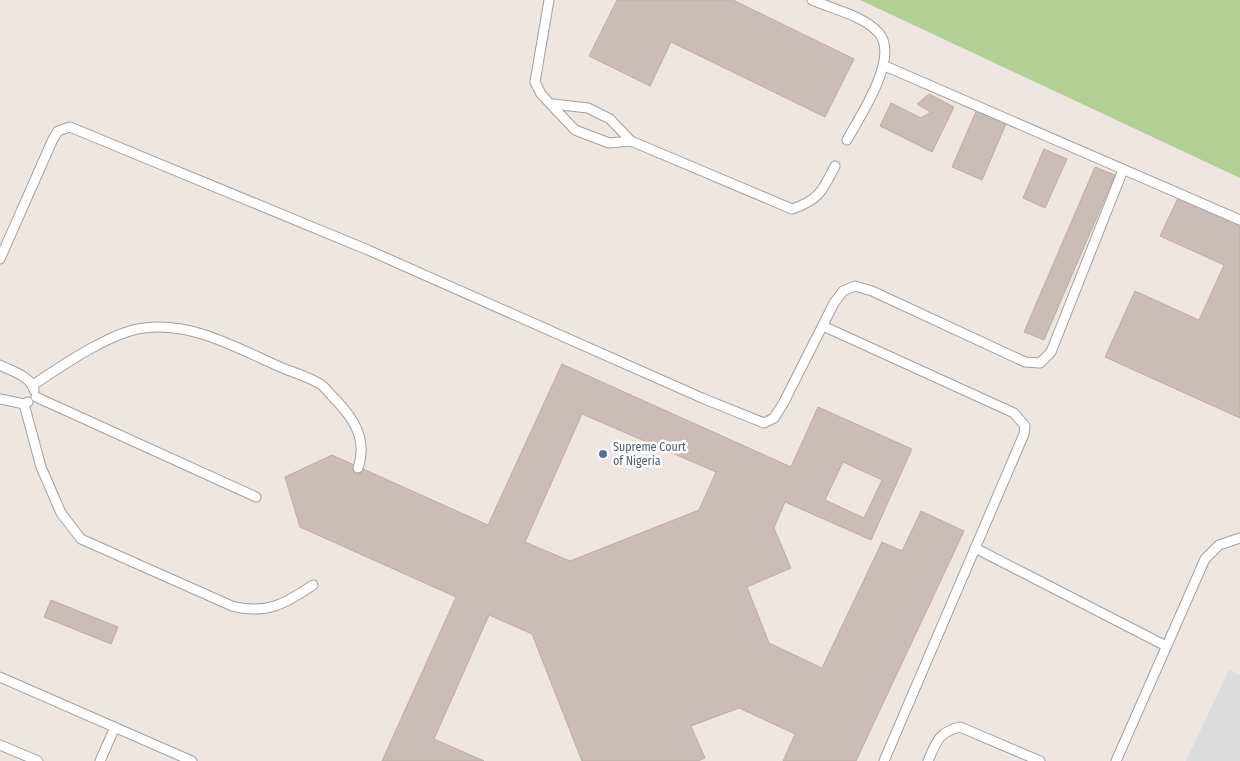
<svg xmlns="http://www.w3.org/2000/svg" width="1240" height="761" viewBox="0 0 1240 761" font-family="'Fira Sans Condensed',sans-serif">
<rect width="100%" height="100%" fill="#eee7e1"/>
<!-- forest -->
<path fill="#b2d094" d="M860 0H1240V178Z"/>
<!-- parking -->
<path fill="#dcdcdc" d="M1229 670 1240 675V761H1186Z"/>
<!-- building -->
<g fill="#cabcb7" stroke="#c0aaa3" fill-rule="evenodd">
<path d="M617 0H733L854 59 825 117 671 42 650 86 589 56Z"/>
<path d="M929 94 954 107 932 152 880 126 891 103 921 118 931 112 917 104Z"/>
<path d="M978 107 1008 119 982 180 952 167Z"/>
<path d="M1044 149 1067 159 1045 208 1023 198Z"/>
<path d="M1095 167 1115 175 1044 340 1024 332Z"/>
<path d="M1179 196 1240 223V418L1105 357 1135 291 1199 320 1224 265 1160 236Z"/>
<path d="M562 364 791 467 818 407 912 449 871 540 785 502 774 528 791 568 747 587 769 643 822 668 882 542 902 551 921 511 964 531 856 761H783L795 734 739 708 691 726 705 758 698 761H582L532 634 489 615 434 739 484 761H382L456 597 300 527 285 477 332 455 488 525ZM582 414 716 472 699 510 570 561 525 542ZM843 462 882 480 864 518 825 500Z"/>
<path d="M51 600 118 627 111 644 44 617Z"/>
</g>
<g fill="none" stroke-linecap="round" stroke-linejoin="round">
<defs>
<g id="service">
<path d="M549 0 535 82 541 94 575 130 609 143 631 141"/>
<path d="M812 0C832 9 862 15 878 32 901 56 860 116 847 140"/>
<path d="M885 66 1240 220"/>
<path d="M553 104 588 108 610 119 631 141 792 209C819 200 823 190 835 166"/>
<path d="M0 259 53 139 58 131 70 127 368 250 702 398 764 423 774 418 784 402 834 303 843 291 855 286 872 291 1025 362 1040 363 1051 352 1123 170"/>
<path d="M823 326 1014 413 1025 426 1024 434 884 761"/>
<path d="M0 365C11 371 31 376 34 390"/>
<path d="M33 385C60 367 112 331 144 328 192 322 235 347 278 366 291 372 307 376 320 384 325 387 329 393 333 397 353 417 368 439 358 468"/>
<path d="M36 397 256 497"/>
<path d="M0 399 24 404 28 402"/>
<path d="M24 404 41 467 61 513 81 539 232 606C266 615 285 604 313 585"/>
<path d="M975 548 1166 646"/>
<path d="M0 677 192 761"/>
<path d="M0 745 38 761"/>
<path d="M100 761 115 727"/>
<path d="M928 761C936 743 938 732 960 727L1040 761"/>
<path d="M1116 761 1205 559 1219 545 1240 538"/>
</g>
</defs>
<!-- service casing -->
<use href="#service" stroke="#a0a0a0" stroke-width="11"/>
<!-- service -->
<use href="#service" stroke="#fff" stroke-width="9"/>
</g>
<!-- markers -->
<circle fill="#5c6f8a" stroke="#fff" stroke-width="2" cx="603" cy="454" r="5"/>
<g text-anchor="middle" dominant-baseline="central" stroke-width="5" stroke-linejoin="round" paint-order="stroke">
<!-- service labels -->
<g font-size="12" fill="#4e5e75" stroke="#fff" text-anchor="start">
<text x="613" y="447">Supreme Court<tspan x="613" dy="14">of Nigeria</tspan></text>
</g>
</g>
</svg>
